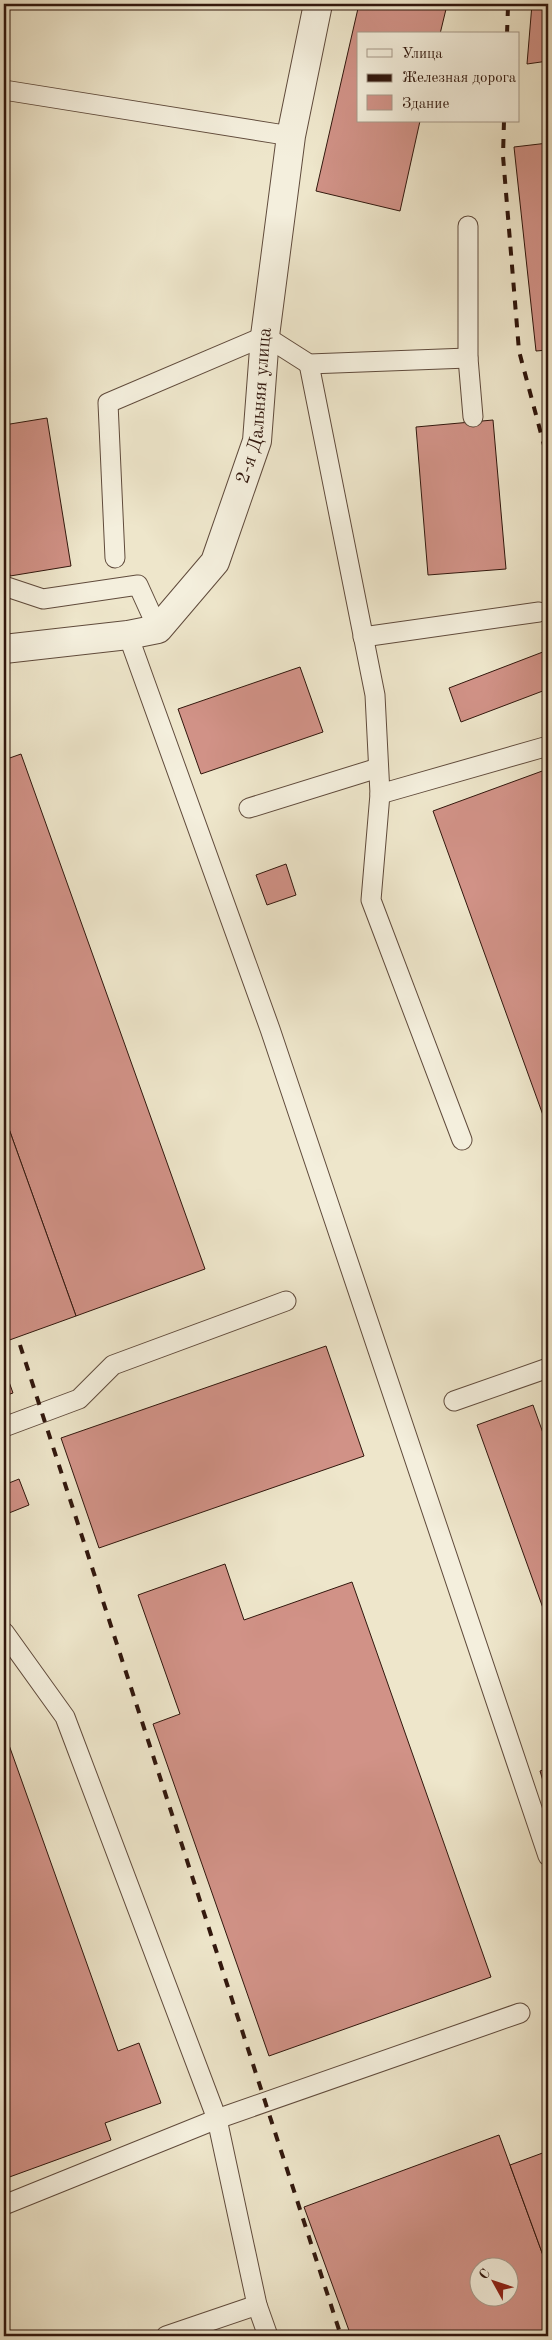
<svg xmlns="http://www.w3.org/2000/svg" width="552" height="2340" viewBox="0 0 552 2340" font-family="'Old Standard TT',serif">
<rect width="100%" height="100%" fill="#eee6cb"/>
<filter id="stains"><feTurbulence type="fractalNoise" baseFrequency=".004" numOctaves="4"/><feColorMatrix values="0 0 0 0 .2 0 0 0 0 .09 0 0 0 0 .02 0 0 0 .5 -.17"/></filter>
<radialGradient id="worn" r=".72"><stop offset=".6" stop-color="#630" stop-opacity="0"/><stop offset="1" stop-color="#630" stop-opacity=".3"/></radialGradient>
<!-- building -->
<g fill="#d19287" stroke="#31170d" fill-rule="evenodd">
<path d="M359 4 447 5 440 34H358V121H420L400 211 316 191Z"/>
<path d="M532 4H548V61L527 64Z"/>
<path d="M548 143V350L536 351 514 147Z"/>
<path d="M47 418 71 566 10 576 4 535V425Z"/>
<path d="M493 420 506 569 428 575 416 427Z"/>
<path d="M548 650V689L461 722 449 688Z"/>
<path d="M300 667 323 732 201 774 178 709Z"/>
<path d="M21 754 205 1269 76 1316 4 1115V760Z"/>
<path d="M545 770 548 778V1129L433 811Z"/>
<path d="M286 864 296 895 267 905 256 875Z"/>
<path d="M4 1115 76 1316 4 1342Z"/>
<path d="M326 1346 364 1456 99 1548 61 1438Z"/>
<path d="M4 1368 13 1393 4 1396Z"/>
<path d="M533 1405 548 1447V1622L477 1425Z"/>
<path d="M19 1479 29 1505 4 1515V1485Z"/>
<path d="M225 1564 244 1620 352 1582 491 1977 269 2056 153 1724 180 1714 138 1595Z"/>
<path d="M4 1731 118 2051 139 2043 161 2103 105 2123 111 2140 4 2179Z"/>
<path d="M548 1768V1797L540 1771Z"/>
<path d="M499 2135 548 2269V2336H351L304 2207ZM480 2268H510V2298H480Z"/>
<path d="M548 2151V2269L510 2165Z"/>
</g>
<g fill="none" stroke-linecap="round" stroke-linejoin="round">
<defs>
<g id="service">
<path d="M4 90 291 136"/>
<path d="M468 226V358L473 417"/>
<path d="M309 364 375 695 380 794 548 746"/>
<path d="M115 558 108 403 265 336 309 364 468 358"/>
<path d="M4 586 43 599 138 585 158 629"/>
<path d="M128 635 270 1029 548 1856"/>
<path d="M363 637 539 612"/>
<path d="M380 794 371 900 462 1140"/>
<path d="M249 808 378 768"/>
<path d="M454 1401 548 1368"/>
<path d="M4 1427 79 1399 113 1365 286 1301"/>
<path d="M4 1632 65 1717 217 2119 257 2305 268 2336"/>
<path d="M4 2205 217 2119 520 2013"/>
<path d="M166 2336 257 2305"/>
</g>
<g id="minor">
<path id="s1" d="M4 649 128 635 158 629 215 562 257 441 265 336 291 136 318 4"/>
</g>
</defs>
<!-- service casing -->
<use href="#service" stroke="#604b3c" stroke-width="21"/>
<!-- minor casing -->
<use href="#minor" stroke="#604b3c" stroke-width="30"/>
<!-- service -->
<use href="#service" stroke="#f4efdd" stroke-width="19"/>
<!-- minor -->
<use href="#minor" stroke="#f4efdd" stroke-width="28"/>
<!-- rail -->
<g stroke="#31170d" stroke-width="4" stroke-dasharray="9 9" stroke-linecap="butt">
<path d="M507 34 508 7"/>
<path d="M504 121 503 156 519 351 548 460"/>
<path d="M20 1345 341 2336"/>
</g>
</g>
<g text-anchor="middle" dominant-baseline="central" stroke-width="4" stroke-linejoin="round" paint-order="stroke">
<!-- street labels -->
<g font-size="19" fill="#31170d" stroke="#f4efdd">
<text stroke="none"><textPath href="#s1" startOffset="406">2-я Дальняя улица</textPath></text>
</g>
</g>
<!-- margin -->
<rect width="552" height="2340" fill="none" stroke="#eee6cb" stroke-width="20"/>
<rect x="5" y="5" width="542" height="2330" fill="none" stroke="#31170d" stroke-width="2.5"/>
<rect x="10" y="10" width="532" height="2320" fill="none" stroke="#31170d"/>
<!-- legend -->
<rect x="357" y="32" width="162" height="90" fill="#f4efdd" stroke="#a6998a"/>
<rect x="367" y="49" width="25" height="8" fill="#f4efdd" stroke="#a6998a"/>
<text x="402" y="58" font-size="15" fill="#31170d">Улица</text>
<rect x="367" y="74" width="25" height="8" fill="#31170d" stroke="#a6998a"/>
<text x="402" y="82" font-size="15" fill="#31170d">Железная дорога</text>
<rect x="367" y="95" width="25" height="15" fill="#d19287" stroke="#a6998a"/>
<text x="402" y="108" font-size="15" fill="#31170d">Здание</text>
<!-- north arrow -->
<g transform="translate(494 2282) rotate(310)"><circle r="24" fill="#f4efdd" stroke="#a6998a"/>
<path d="M0-4L9 19L0 12L-9 19Z" fill="#8f2418"/>
<text y="-8" font-size="14" font-weight="bold" text-anchor="middle" fill="#31170d">С</text>
</g>
<rect width="100%" height="100%" filter="url(#stains)"/>
<rect width="100%" height="100%" fill="url(#worn)"/>
</svg>
